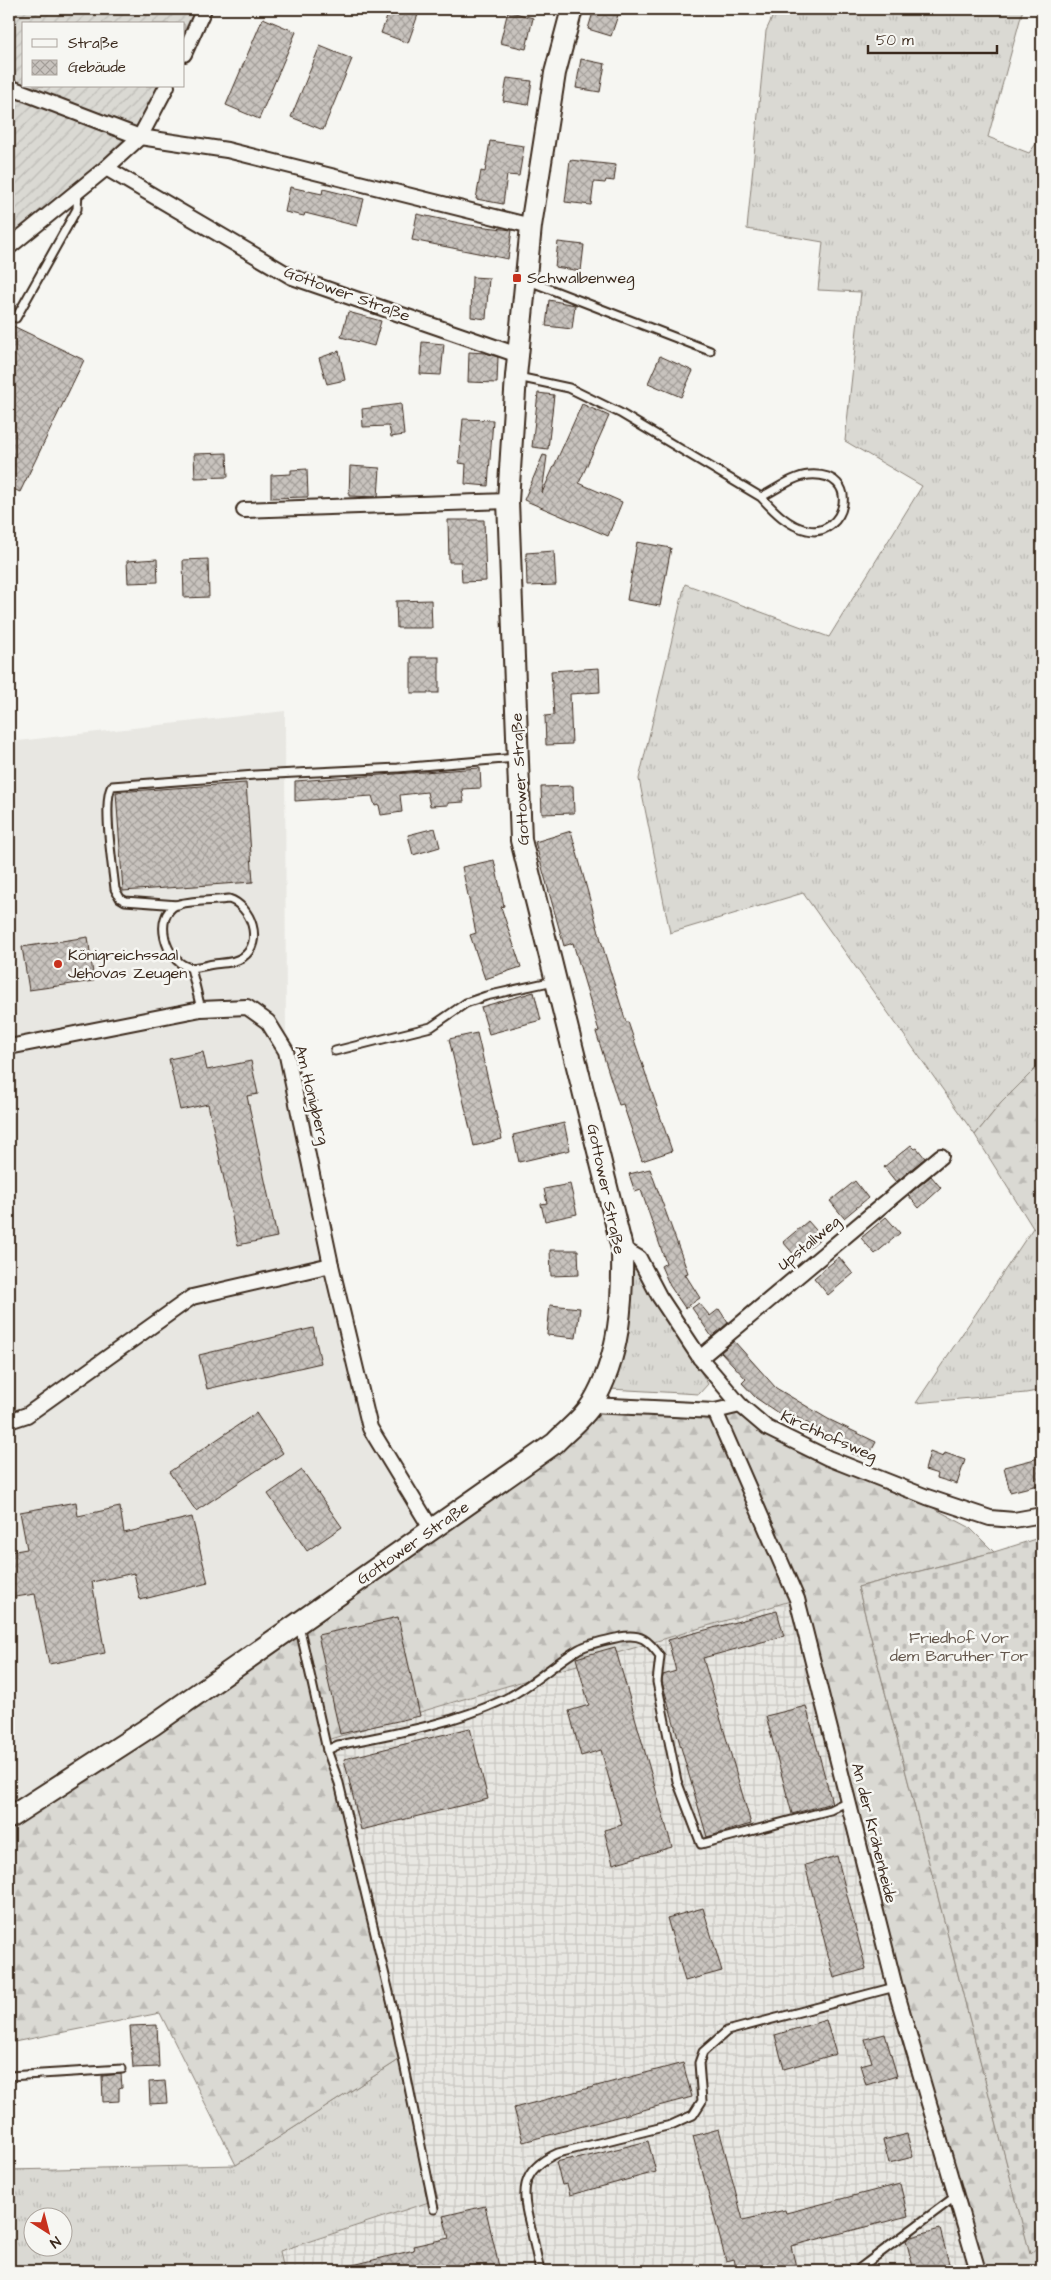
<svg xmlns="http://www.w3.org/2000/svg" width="1051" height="2280" viewBox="0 0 1051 2280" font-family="'Architects Daughter',sans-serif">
<defs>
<pattern id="industrial-grid" width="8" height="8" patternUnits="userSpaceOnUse" patternTransform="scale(1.25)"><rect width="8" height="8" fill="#e8e7e2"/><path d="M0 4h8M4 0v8" fill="none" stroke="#c8c6c1"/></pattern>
<pattern id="grass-tufts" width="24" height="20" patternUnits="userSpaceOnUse" patternTransform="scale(1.25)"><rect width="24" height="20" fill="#dad9d3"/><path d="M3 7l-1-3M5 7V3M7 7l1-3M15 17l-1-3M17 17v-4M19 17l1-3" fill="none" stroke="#bcbab5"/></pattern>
<pattern id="forest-firs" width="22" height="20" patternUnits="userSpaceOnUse" patternTransform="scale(1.25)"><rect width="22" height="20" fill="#dad9d3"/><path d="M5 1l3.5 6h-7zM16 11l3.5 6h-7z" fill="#bcbab5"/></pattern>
<pattern id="cemetery-stones" width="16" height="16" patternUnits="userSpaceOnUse" patternTransform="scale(1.25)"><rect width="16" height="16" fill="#dad9d3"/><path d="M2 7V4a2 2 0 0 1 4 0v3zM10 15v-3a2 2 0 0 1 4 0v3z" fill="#bcbab5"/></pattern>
<pattern id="garden-furrows" width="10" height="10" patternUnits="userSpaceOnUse" patternTransform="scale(1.25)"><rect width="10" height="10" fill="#dad9d3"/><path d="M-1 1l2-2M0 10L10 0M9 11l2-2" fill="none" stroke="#bcbab5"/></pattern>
<pattern id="building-cross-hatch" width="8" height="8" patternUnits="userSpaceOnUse" patternTransform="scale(1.25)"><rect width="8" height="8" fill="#c8c3be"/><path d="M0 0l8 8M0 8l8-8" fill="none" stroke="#a49f9a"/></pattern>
</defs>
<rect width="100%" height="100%" fill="#f6f6f2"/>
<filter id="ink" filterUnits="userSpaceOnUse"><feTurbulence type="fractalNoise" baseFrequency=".02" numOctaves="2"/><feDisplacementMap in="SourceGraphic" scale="10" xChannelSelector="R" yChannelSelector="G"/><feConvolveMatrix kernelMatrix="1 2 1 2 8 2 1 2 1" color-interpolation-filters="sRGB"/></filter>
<g filter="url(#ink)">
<!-- built -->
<path fill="#e8e7e2" d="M285 711 286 1051 370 1428 432 1530 9 1818V742Z"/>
<!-- industrial -->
<path fill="url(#industrial-grid)" d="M797 1599 978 2271H284L280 2251 438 2199 327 1740Z"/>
<!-- grass -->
<g fill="url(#grass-tufts)" stroke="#8a8278" fill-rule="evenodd">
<path d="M776 9H1023L988 137 1029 153 1042 136V1062L1001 1103 975 1135 803 893 670 933 639 779 685 584 829 637 922 486 845 441 861 292 818 290 823 242 747 229 766 31Z"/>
<path d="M1033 1228 1042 1235V1390L1026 1393 916 1403Z"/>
<path d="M637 1266 708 1384 699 1394 610 1389 628 1335 630 1275Z"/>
<path d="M402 2058 438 2199 280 2251 284 2271H9V2170L236 2165ZM32 2218H62V2248H32Z"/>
</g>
<!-- forest -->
<g fill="url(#forest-firs)" stroke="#8a8278">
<path d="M1042 1062V1235L1033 1228 975 1135 1001 1103Z"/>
<path d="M591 1405H740L969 1527 994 1552 858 1587 1030 2253 1042 2243V2271H978L797 1599 327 1740 402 2058 236 2165 160 2013 9 2043V1818Z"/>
</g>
<!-- cemetery -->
<path fill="url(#cemetery-stones)" stroke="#8a8278" d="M1042 1537V2243L1030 2254 858 1587 994 1552Z"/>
<!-- garden -->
<path fill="url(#garden-furrows)" stroke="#8a8278" d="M9 9H204L184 54V24H24V86H167L140 137 9 247Z"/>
<!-- building -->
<g fill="url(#building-cross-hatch)" stroke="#3b2a1e">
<path d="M390 9H420L408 43 381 33Z"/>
<path d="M594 9H620L611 36 588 29Z"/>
<path d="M508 11 533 18 526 49 500 43Z"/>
<path d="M263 18 296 32 259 119 226 105Z"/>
<path d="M320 46 352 59 323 130 291 117Z"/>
<path d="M581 59 605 64 600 92 576 88Z"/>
<path d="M507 78 532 81 528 105 503 101Z"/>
<path d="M490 141 524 146 519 176 507 175 503 204 476 199 481 171 485 172Z"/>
<path d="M570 160 616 165 614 181 606 180 605 183 594 182 591 205 565 202Z"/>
<path d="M290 187 322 194 323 189 364 199 357 226 305 213 304 216 285 212Z"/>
<path d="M417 214 469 225 512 230 508 259 412 240Z"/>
<path d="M558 242 584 245 581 271 555 267Z"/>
<path d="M472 277 489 278 486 319 471 317Z"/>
<path d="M549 300 575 305 572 329 546 326Z"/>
<path d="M348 312 381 321 374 346 341 337Z"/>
<path d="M9 324 84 360 20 492 9 487Z"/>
<path d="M422 342 444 344 441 375 420 374Z"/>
<path d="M339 351 345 380 327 384 319 358Z"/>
<path d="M469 352 486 353 498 357 497 383 468 382Z"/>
<path d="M660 356 693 371 681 397 648 383Z"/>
<path d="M538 393 554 395 548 449 532 447Z"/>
<path d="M401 404 404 435 391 437 389 426 363 427 362 409Z"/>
<path d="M582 404 609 416 579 483 622 502 608 536 524 500 543 455 547 456 542 493Z"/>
<path d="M463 419 493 420 488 486 465 484 466 464 459 463Z"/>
<path d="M227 453 228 477 195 478 194 454Z"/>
<path d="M350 466 380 468 378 497 349 496Z"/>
<path d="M307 469 308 497 271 498V475L291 474V470Z"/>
<path d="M448 520H484L486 581 462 582 461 562H449Z"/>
<path d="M637 542 671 548 660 606 627 600Z"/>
<path d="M554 551 556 585 527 586 526 553Z"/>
<path d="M157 559 158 582 128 583 127 561Z"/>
<path d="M208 559 209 597 184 598 183 560Z"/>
<path d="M431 600 432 628H397L396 601Z"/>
<rect x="411" y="657" width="28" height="36"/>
<path d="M599 668 600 692 570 694 572 744 546 745 545 716 554 715 551 671Z"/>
<path d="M480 768 481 788 462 789 464 802 448 803V805L430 806 427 792 400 795 402 812 381 815 379 805 375 806 372 796 295 801V781Z"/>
<path d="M246 783 253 882 123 891 116 792Z"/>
<path d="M573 786 574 813 542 814 541 787Z"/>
<path d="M435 828 440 847 413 855 408 835Z"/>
<path d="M571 831 604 951 626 1022H628L672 1151 642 1161 623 1104 619 1105 596 1032 599 1031 573 943 564 946 535 842Z"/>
<path d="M494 860 504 906 501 907 521 967 485 979 470 935 476 933 462 867Z"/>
<path d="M88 937 94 981 29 990 22 947Z"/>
<path d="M534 992 541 1020 489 1034 481 1007Z"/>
<path d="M477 1033 502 1139 474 1146 449 1039Z"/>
<path d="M203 1052 207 1070 251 1061 258 1094 247 1096 277 1237 238 1245 208 1104 180 1110 169 1059Z"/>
<path d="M564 1123 570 1150 519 1162 513 1135Z"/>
<path d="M911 1145 915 1149 917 1148 925 1158 896 1182 884 1167Z"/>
<path d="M650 1169 688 1273 685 1274 700 1298 685 1308 670 1286 661 1266 666 1263 641 1190 635 1192 629 1174Z"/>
<path d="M931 1176 941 1188 919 1208 908 1195Z"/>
<path d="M855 1181 868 1198 844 1218 830 1201Z"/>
<path d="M570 1184 577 1214 545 1221 541 1204 547 1203 544 1189Z"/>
<path d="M886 1217 900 1233 875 1254 861 1238Z"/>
<path d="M808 1221 822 1237 797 1258 783 1242Z"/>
<path d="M550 1250H578L579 1275 551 1276Z"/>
<path d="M839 1257 853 1274 828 1295 814 1278Z"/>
<path d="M699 1303 710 1316 719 1309 728 1323 712 1337 692 1308Z"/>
<path d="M550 1305 580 1308 576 1338 547 1335Z"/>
<path d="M313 1328 321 1363 207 1389 199 1355Z"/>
<path d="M734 1341 776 1388 828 1419 876 1442 867 1459 851 1453 853 1448 785 1411 781 1415 756 1398 742 1383 746 1379 721 1352Z"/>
<path d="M256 1413 283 1453 196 1511 169 1472Z"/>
<path d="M930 1452 943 1457 945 1453 965 1460 957 1484 937 1478 938 1474 925 1470Z"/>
<path d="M1039 1458 1042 1471V1484L1010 1492 1004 1467Z"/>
<path d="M302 1470 342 1527 307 1551 268 1494Z"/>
<path d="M76 1502 78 1516 120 1507 124 1533 192 1517 208 1583 140 1600 134 1573 92 1582 105 1653 49 1664 35 1594 9 1598V1552L27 1549 20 1512Z"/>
<path d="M777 1611 784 1636 703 1658 751 1824 707 1837 662 1682 663 1675 676 1671 668 1640Z"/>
<path d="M398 1617 420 1716 340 1734 318 1635Z"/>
<path d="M615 1647 672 1847 613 1864 604 1830 622 1825 601 1750 581 1756 569 1711 589 1705 576 1658Z"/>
<path d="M806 1706 832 1803 792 1814 766 1716Z"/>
<path d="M470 1728 488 1799 361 1830 344 1759Z"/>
<path d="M837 1856 866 1969 834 1978 805 1865Z"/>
<path d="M703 1908 722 1971 685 1981 667 1918Z"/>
<path d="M826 2020 836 2054 784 2069 775 2035Z"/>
<path d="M157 2025 159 2067 133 2068 130 2026Z"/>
<path d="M885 2034 897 2076 866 2085 860 2065 872 2062 865 2039Z"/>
<path d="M683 2063 692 2097 523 2142 514 2108Z"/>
<path d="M121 2074 122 2087 119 2088V2101L103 2102 102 2076Z"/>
<path d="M165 2081 167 2103 150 2104 149 2082Z"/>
<path d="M719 2129 743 2220 785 2210 786 2213 900 2184 908 2216 791 2246 797 2271H736L733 2259 726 2261 693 2136Z"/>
<path d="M907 2134 913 2157 889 2163 883 2140Z"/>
<path d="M648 2141 656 2172 570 2195 567 2184 562 2185 556 2162 573 2158V2160Z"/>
<path d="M485 2206 500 2271H350L349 2266 414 2250 413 2246 449 2238 443 2216Z"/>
<path d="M940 2229 951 2271H914L906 2240 911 2237Z"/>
</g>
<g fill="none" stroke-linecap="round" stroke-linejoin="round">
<defs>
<g id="lane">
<path d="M529 281 710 351"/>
<path d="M16 318 77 209 78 192"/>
<path d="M518 377 569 388 620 413 761 497C776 490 793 476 809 475 864 471 845 539 807 530 788 526 774 511 761 497"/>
<path d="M229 899C251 906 264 942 243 957 235 963 223 963 214 964 206 965 195 969 188 967 165 960 153 917 176 905 188 900 216 901 229 899Z"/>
<path d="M178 905 125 901 120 898 115 889C113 869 102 800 112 786L255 775 398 768 516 758"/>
<path d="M191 968 201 1009"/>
<path d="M335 1051 431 1027 466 1003 486 996 554 981"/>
<path d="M299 1625 327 1750 339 1783 392 2005 434 2209"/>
<path d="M327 1750 338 1745C393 1734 452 1724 503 1700 531 1687 553 1664 579 1649 590 1643 607 1640 620 1637 641 1633 648 1640 660 1656L657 1682 677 1781 701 1844 830 1810 848 1801"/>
<path d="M9 2076 122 2069"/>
<path d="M540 2271C537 2257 534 2243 531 2229 521 2193 519 2170 558 2153L671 2125 693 2115 702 2101 699 2063 703 2052 727 2031 895 1987"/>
<path d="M861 2271 860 2268 956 2196"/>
</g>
<g id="street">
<path d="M184 54 204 9"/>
<path d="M9 87 140 137 227 150 531 226"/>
<path d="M106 168 292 277 518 355"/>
<path d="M9 247 106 168 140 137 167 86"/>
<path d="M244 510 508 501"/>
<path d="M9 1047 201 1009 247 1007 268 1022 286 1051 331 1265 370 1428 432 1530"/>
<path d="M622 1248 639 1258 659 1296 700 1358 740 1405 767 1428 828 1458 927 1497 990 1518 1014 1520 1042 1515"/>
<path d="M700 1358 941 1156"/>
<path d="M591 1405 715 1411 740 1405"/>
<path d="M715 1411 797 1599 895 1987 978 2271"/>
<path d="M9 1421 27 1415 192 1297 331 1265"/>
</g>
<path id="secondary" d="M9 1818 153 1725 555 1443C566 1431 583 1419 592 1404 620 1358 623 1301 622 1248L521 840 508 501 516 376 531 226 555 73 572 9"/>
</defs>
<!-- lane casing -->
<use href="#lane" stroke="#3b2a1e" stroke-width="11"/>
<!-- street casing -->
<use href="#street" stroke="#3b2a1e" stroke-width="18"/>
<!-- secondary casing -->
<use href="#secondary" stroke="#3b2a1e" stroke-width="24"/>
<!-- lane -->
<use href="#lane" stroke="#f6f6f2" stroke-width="7"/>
<!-- street -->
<use href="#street" stroke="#f6f6f2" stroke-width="14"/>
<!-- secondary -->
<use href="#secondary" stroke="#f6f6f2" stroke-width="20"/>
</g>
</g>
<!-- markers -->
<g fill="#c8321e" stroke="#f6f6f2" stroke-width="2">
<rect x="512" y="273" width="10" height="10" rx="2.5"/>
<circle cx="58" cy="964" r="5"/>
</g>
<g text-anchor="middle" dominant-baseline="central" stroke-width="5" stroke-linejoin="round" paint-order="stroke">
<!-- poi labels -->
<g font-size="16" fill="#3b2a1e" stroke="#f6f6f2" text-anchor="start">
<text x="527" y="278">Schwalbenweg</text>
<text x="68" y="955">Königreichssaal<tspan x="68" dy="18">Jehovas Zeugen</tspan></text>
</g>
<!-- street labels -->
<g font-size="16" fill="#3b2a1e" stroke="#f6f6f2">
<text transform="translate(347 294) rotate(20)">Gottower Straße</text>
<text transform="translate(520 779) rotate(-93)">Gottower Straße</text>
<text transform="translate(312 1095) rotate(76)">Am Honigberg</text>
<text transform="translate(606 1189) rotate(78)">Gottower Straße</text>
<text transform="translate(809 1243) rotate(-40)">Upstallweg</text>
<text transform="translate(829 1436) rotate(24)">Kirchhofsweg</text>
<text transform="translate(413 1543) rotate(-35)">Gottower Straße</text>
<text transform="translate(874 1833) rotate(76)">An der Krähenheide</text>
</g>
<!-- park labels -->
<g font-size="16" fill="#63564b" stroke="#f6f6f2">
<text x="959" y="1638">Friedhof Vor<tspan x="959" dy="18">dem Baruther Tor</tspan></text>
</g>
</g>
<!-- margin -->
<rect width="1051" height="2280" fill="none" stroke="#f6f6f2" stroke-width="30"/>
<rect x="15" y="15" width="1021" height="2250" fill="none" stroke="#3b2a1e" stroke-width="2" filter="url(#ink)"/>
<!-- legend -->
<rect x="22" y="22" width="162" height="65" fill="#f6f6f2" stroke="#aba49d"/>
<rect x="32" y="39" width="25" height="8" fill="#f6f6f2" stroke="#aba49d"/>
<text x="68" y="48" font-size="15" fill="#3b2a1e">Straße</text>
<rect x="32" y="60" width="25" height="15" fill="url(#building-cross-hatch)" stroke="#aba49d"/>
<text x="68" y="72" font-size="15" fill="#3b2a1e">Gebäude</text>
<!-- north arrow -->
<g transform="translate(48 2232) rotate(144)"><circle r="24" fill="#f6f6f2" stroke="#aba49d"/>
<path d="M0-4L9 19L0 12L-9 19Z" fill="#c8321e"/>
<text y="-8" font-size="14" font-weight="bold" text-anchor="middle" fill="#3b2a1e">N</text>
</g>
<!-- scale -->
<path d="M868 45v8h129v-8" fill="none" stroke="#3b2a1e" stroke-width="2.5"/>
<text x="876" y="45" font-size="15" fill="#3b2a1e" stroke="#f6f6f2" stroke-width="4" paint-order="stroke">50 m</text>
</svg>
